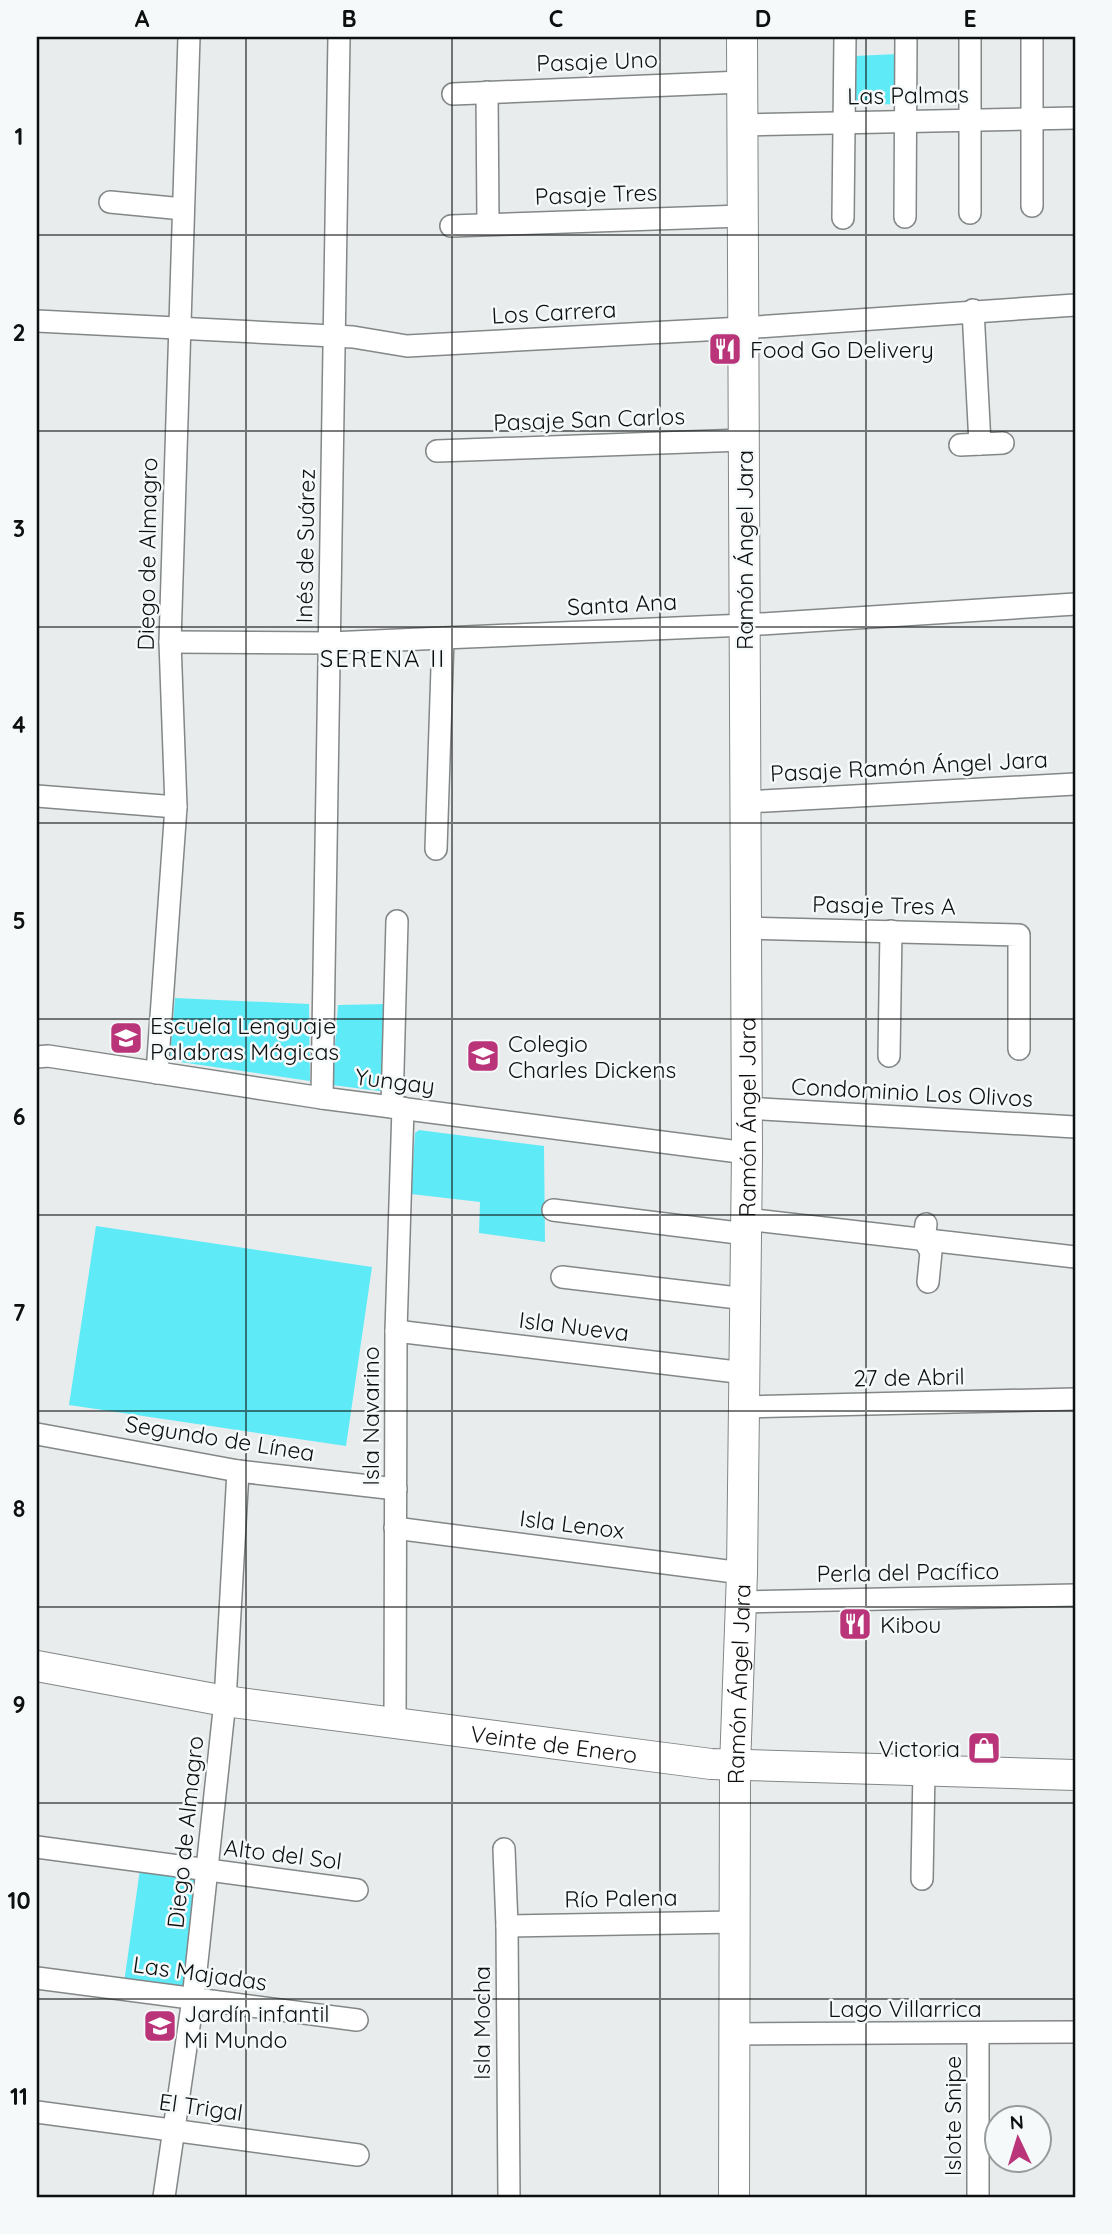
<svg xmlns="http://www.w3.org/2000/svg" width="1112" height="2234" viewBox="0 0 1112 2234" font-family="Quicksand,sans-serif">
<rect width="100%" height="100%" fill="#e8eced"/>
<!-- green -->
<g fill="#5eebf7">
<path d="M898 54 900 104 853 105 854 56Z"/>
<path d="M175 998 309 1004 310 1081 180 1062 170 1056Z"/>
<path d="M386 1004 387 1092 332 1085 338 1005Z"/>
<path d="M419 1130 544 1146 545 1242 479 1233 480 1202 411 1194 415 1133Z"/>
<path d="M96 1226 372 1267 346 1446 69 1405Z"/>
<path d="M140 1869 197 1876 184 1992 124 1983Z"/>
</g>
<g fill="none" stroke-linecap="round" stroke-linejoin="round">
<defs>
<g id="street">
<path d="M970 37V213"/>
<path d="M487 92 488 223"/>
<path d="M453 94 742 82"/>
<path d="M742 125 1075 118"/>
<path d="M110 202 183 209"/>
<path d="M1032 206V37"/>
<path d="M905 217 906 37"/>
<path d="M843 218 845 37"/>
<path d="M451 226 742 216"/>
<path d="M973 310 980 444"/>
<path d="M37 321 353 337 407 346 742 328 1075 305"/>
<path d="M960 445 1003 443"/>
<path d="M437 451 743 440"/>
<path d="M170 642 330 643 443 638 745 625 1075 604"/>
<path d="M37 796 176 807"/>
<path d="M746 802 1075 784"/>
<path d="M436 849 443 638"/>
<path d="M747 928 1019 935V1049"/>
<path d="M889 1056 891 931"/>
<path d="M37 1057 48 1056 322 1098 747 1153"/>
<path d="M157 1073 176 807 170 642 189 37"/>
<path d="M322 1098 339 37"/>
<path d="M392 1107 397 921"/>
<path d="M746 1108 1075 1127"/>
<path d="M553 1210 746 1234"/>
<path d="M746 1219 1075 1257"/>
<path d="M926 1224 924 1240 931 1252 928 1282"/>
<path d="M562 1277 746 1299"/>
<path d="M396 1331 745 1373"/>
<path d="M744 1407 1075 1399"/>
<path d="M37 1434 238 1471 396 1489"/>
<path d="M395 1528 742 1573"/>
<path d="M742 1602 1075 1595"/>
<path d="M395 1724 396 1331 403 1108"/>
<path d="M37 1847 357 1890"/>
<path d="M504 1849 507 1926 509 2197"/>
<path d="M922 1879 924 1770"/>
<path d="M507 1926 735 1922"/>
<path d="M37 1978 357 2020"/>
<path d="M735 2034 1075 2032"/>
<path d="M978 2034V2197"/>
<path d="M37 2112 358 2155"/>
<path d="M164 2197 193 1999 225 1701 238 1471"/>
</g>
<g id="secondary">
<path id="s1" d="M37 1666 225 1701 711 1764 1075 1775"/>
<path id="s2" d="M734 2197 735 1766 742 1573 747 1153 742 37"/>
</g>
</defs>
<!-- street casing -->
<use href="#street" stroke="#838787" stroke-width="24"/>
<!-- secondary casing -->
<use href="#secondary" stroke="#838787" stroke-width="32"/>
<!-- street -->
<use href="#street" stroke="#fff" stroke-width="21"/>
<!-- secondary -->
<use href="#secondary" stroke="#fff" stroke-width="30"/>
</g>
<!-- grid -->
<path fill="none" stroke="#0e1010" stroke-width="2" stroke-opacity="0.55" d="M246 37V2197M452 37V2197M660 37V2197M866 37V2197M37 235H1075M37 431H1075M37 627H1075M37 823H1075M37 1019H1075M37 1215H1075M37 1411H1075M37 1607H1075M37 1803H1075M37 1999H1075"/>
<!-- icons -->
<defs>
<symbol id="restaurant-square" viewBox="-11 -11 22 22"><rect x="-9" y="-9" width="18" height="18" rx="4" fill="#b93478" stroke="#f5f9fa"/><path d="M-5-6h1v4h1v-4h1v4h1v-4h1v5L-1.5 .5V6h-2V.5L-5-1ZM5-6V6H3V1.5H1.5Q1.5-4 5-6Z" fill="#fff"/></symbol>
<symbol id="school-square" viewBox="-11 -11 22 22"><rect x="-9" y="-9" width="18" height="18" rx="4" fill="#b93478" stroke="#f5f9fa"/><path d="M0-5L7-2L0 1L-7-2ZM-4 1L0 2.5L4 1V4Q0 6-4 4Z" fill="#fff"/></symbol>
<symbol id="shop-square" viewBox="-11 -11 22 22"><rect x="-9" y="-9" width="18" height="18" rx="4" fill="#b93478" stroke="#f5f9fa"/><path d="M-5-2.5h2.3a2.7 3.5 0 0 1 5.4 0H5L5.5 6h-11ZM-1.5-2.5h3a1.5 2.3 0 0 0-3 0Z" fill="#fff"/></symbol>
</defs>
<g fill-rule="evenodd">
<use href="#restaurant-square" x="706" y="330" width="38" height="38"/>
<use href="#school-square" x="107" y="1019" width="38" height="38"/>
<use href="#school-square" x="464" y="1037" width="38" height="38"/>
<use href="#restaurant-square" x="836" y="1605" width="38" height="38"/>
<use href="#shop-square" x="965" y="1729" width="38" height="38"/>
<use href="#school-square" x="141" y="2007" width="38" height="38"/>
</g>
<g text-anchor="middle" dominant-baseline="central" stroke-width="5" stroke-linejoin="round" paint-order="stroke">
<!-- street labels -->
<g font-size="23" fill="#0e1010" stroke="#f5f9fa">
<text transform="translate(597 61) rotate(-2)">Pasaje Uno</text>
<text transform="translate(908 95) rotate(-1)">Las Palmas</text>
<text transform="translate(596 194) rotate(-2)">Pasaje Tres</text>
<text transform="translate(554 312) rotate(-3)">Los Carrera</text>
<text transform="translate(589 419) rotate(-2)">Pasaje San Carlos</text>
<text transform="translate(305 546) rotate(-89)">Inés de Suárez</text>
<text transform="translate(744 550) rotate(-90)">Ramón Ángel Jara</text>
<text transform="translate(147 554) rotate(-89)">Diego de Almagro</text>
<text transform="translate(622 604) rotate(-3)">Santa Ana</text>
<text transform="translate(909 766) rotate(-3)">Pasaje Ramón Ángel Jara</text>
<text transform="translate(884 905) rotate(1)">Pasaje Tres A</text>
<text transform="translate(395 1081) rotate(7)">Yungay</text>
<text transform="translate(912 1092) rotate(3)">Condominio Los Olivos</text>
<text stroke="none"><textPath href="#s2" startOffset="1080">Ramón Ángel Jara</textPath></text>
<text transform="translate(574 1326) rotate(7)">Isla Nueva</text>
<text transform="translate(909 1377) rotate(-1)">27 de Abril</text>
<text transform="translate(370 1416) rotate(-90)">Isla Navarino</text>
<text transform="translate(220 1438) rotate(9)">Segundo de Línea</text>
<text transform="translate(572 1524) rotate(7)">Isla Lenox</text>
<text transform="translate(908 1572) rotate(-1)">Perla del Pacífico</text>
<text stroke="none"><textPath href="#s2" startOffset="513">Ramón Ángel Jara</textPath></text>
<text stroke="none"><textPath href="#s1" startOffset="523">Veinte de Enero</textPath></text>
<text transform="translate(185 1832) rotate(-84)">Diego de Almagro</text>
<text transform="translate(283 1854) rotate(7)">Alto del Sol</text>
<text transform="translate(621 1898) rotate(-1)">Río Palena</text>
<text transform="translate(200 1973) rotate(8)">Las Majadas</text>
<text x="905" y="2008">Lago Villarrica</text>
<text transform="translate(481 2023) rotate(-90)">Isla Mocha</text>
<text transform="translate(201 2107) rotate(8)">El Trigal</text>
<text transform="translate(952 2116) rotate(-90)">Islote Snipe</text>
</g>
<!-- poi labels -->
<g font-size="23" fill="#0e1010" stroke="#f5f9fa" text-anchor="start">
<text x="750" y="349">Food Go Delivery</text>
<text x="150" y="1025">Escuela Lenguaje<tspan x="150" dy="26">Palabras Mágicas</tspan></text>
<text x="508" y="1043">Colegio<tspan x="508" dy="26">Charles Dickens</tspan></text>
<text x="880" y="1624">Kibou</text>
<text x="960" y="1748" text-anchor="end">Victoria</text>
<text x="184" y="2013">Jardín infantil<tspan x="184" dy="26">Mi Mundo</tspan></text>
</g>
<!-- neighbourhood labels -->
<g font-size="24" letter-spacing="2" fill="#0e1010" stroke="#f5f9fa">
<text x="383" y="658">SERENA II</text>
</g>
</g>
<!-- border -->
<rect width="1112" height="2234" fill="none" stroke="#f5f9fa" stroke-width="77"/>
<!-- north arrow -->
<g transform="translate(1018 2139) rotate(356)"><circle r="33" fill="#f5f9fa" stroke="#999c9c" stroke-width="2"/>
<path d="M0-5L12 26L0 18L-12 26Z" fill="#b93478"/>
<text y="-10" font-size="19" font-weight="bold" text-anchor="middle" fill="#0e1010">N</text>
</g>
<rect x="38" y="38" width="1036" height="2158" fill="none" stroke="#0e1010" stroke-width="2.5"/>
<g font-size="23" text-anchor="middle" font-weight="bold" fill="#0e1010">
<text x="142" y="27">A</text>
<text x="349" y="27">B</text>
<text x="556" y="27">C</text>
<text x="763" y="27">D</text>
<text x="970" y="27">E</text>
<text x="19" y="145">1</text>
<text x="19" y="341">2</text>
<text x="19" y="537">3</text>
<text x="19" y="733">4</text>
<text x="19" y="929">5</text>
<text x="19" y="1125">6</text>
<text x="19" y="1321">7</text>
<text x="19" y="1517">8</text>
<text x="19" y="1713">9</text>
<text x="19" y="1909">10</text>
<text x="19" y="2105">11</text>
</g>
</svg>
